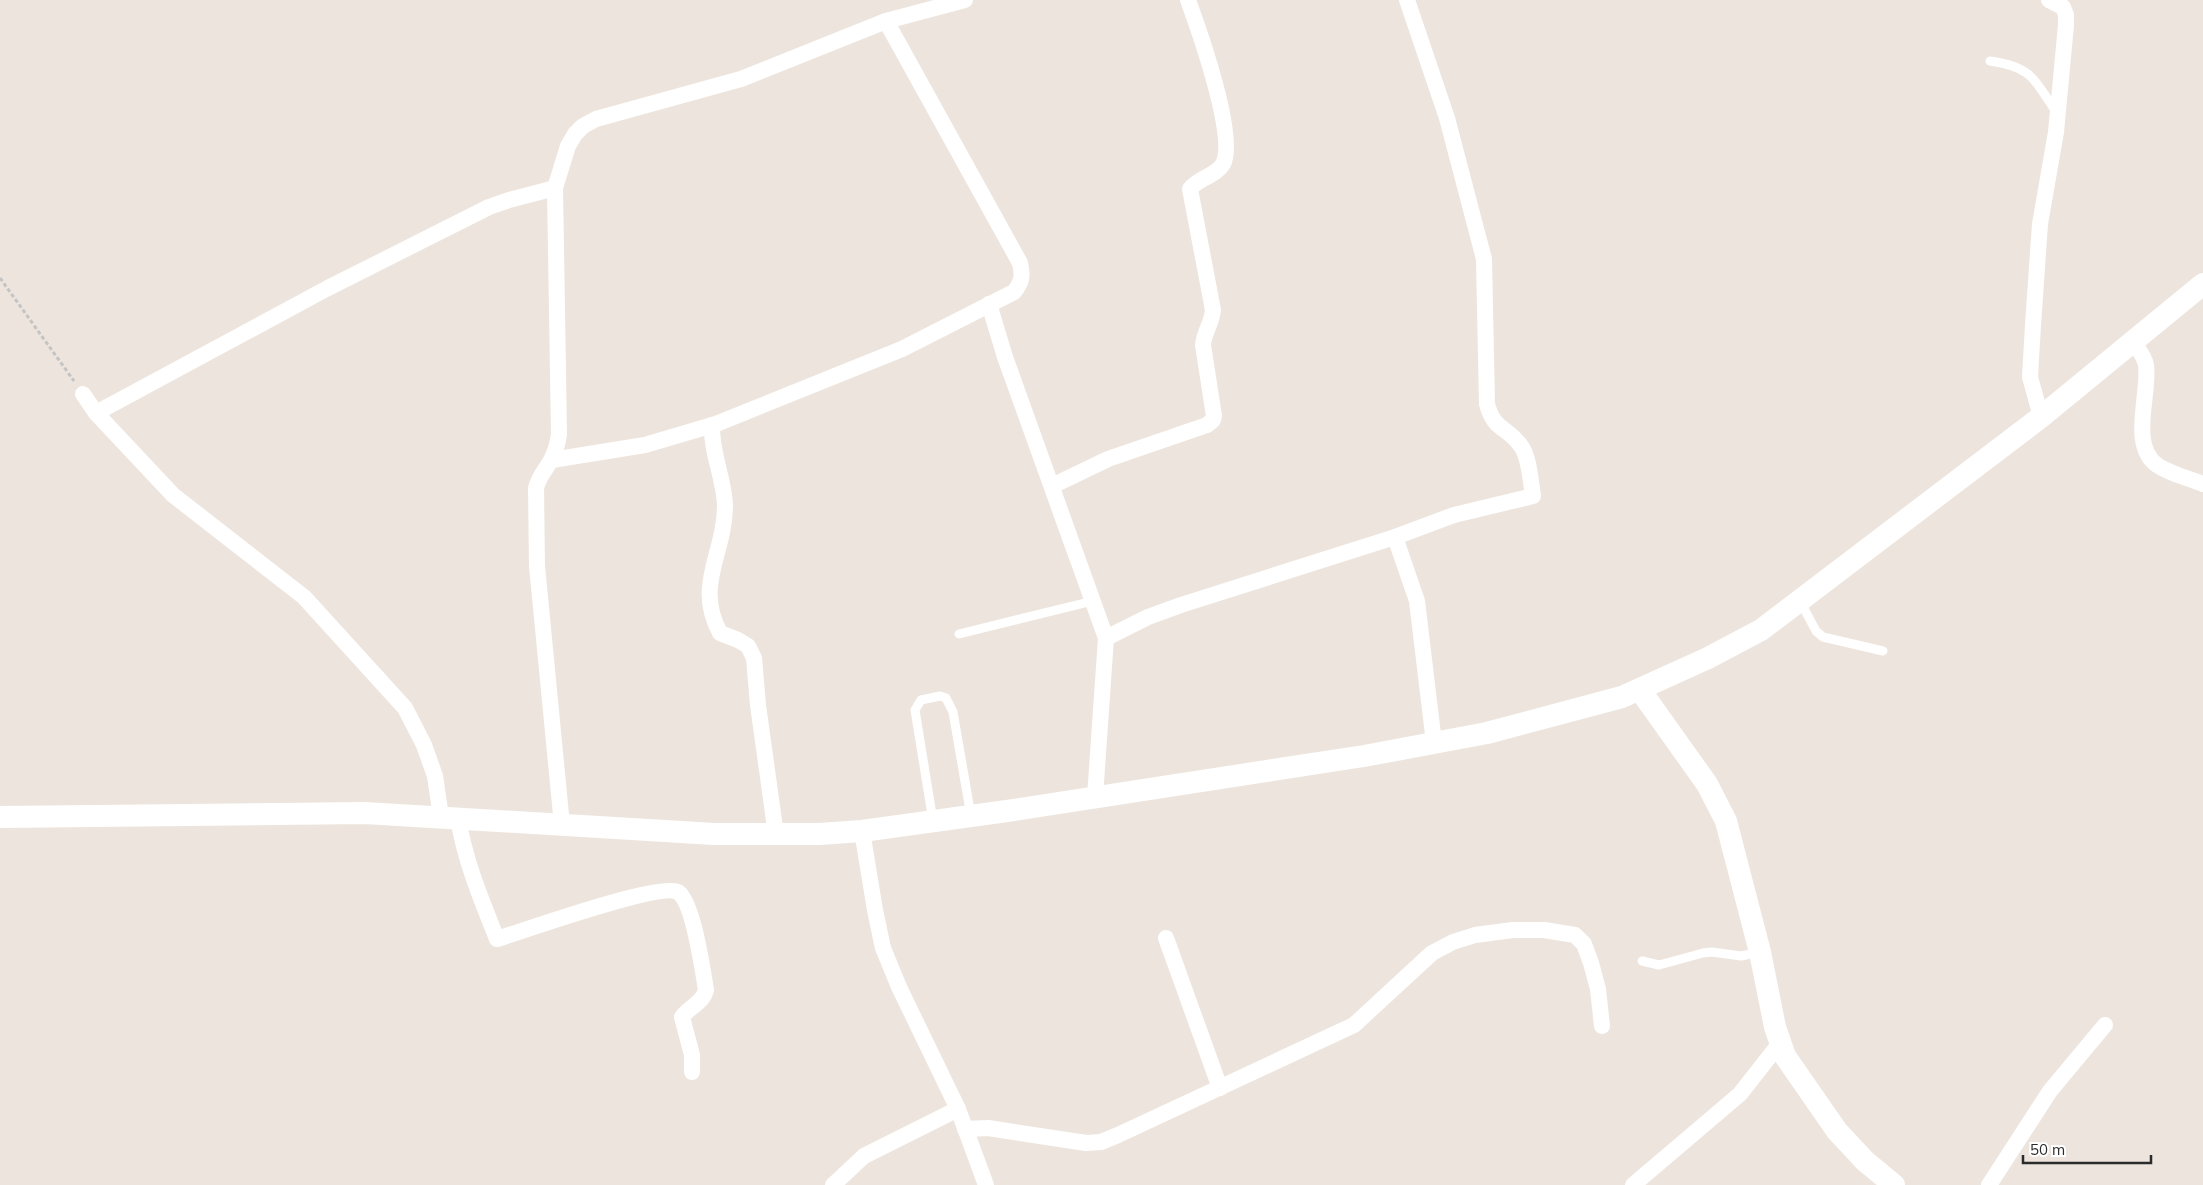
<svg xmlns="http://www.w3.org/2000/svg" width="2203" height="1185" viewBox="0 0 2203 1185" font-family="Mulish,sans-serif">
<rect width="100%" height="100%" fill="#ede5dd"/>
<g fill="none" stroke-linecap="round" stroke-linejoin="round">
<!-- path -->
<path stroke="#c4c4c4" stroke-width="3" stroke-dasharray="4 2.5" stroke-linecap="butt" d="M0 278 74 381"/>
<!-- lane -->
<g stroke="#fff" stroke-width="9">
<path d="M1990 61C2033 67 2034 80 2057 113"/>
<path d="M1800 601 1816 631 1823 637 1883 651"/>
<path d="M959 634 1093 601"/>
<path d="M933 821 915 710 921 700 940 696 946 698 953 712 971 816"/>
<path d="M1642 961 1659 965 1703 953 1712 952 1741 956 1760 952"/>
</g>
<!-- street -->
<g stroke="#fff" stroke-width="16">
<path d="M989 304 1005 357 1106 638 1095 797"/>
<path d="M2133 342C2138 349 2145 357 2146 365 2150 394 2129 445 2157 465 2170 474 2188 478 2203 484"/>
<path d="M83 394 96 413 173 495 304 597 405 708 424 745 435 776 441 817"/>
<path d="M96 413 326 289 489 207 509 200 555 188"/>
<path d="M2041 417 2030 377 2033 325 2040 224 2056 132 2066 25V15L2063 7 2049 0"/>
<path d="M712 425C711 453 724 478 725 505 725 554 694 585 720 633L738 640 748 646 754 658 758 705 776 835"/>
<path d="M552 460 645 445 716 424 902 349 1014 292C1022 282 1023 276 1020 263L886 21"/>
<path d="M1052 486 1108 459 1207 425 1213 420 1214 416 1203 345C1204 332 1212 323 1213 310L1190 189C1198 178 1216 176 1223 164 1237 137 1199 30 1188 0"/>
<path d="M1395 537 1417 601 1434 743"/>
<path d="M1106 638 1148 617 1181 605 1395 537 1454 515 1533 496C1531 483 1529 456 1521 446 1507 426 1494 431 1487 404L1484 259 1447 118 1407 0"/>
<path d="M458 818C465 861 481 899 497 939 523 931 660 882 678 892 693 902 703 971 706 990 703 1003 689 1007 682 1017L692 1055V1072"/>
<path d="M562 825 537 566 536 488C539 475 547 469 552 458 556 450 558 442 559 434L555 188 568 146 575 134 583 126 596 119 741 79 886 21 965 0"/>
<path d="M862 831 875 910 883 948 899 987 958 1109 986 1185"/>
<path d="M1166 938 1220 1088"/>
<path d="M965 1129 988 1128 1086 1143 1101 1142 1118 1135 1354 1025 1432 953 1453 942 1475 935 1513 930H1544L1575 935 1584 944 1591 963 1598 989 1602 1026"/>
<path d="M833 1185 864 1156 958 1109"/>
<path d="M1633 1185 1740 1094 1780 1043"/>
<path d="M1989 1185 2050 1091 2105 1025"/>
</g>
<!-- secondary -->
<g stroke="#fff" stroke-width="22">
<path d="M1640 690 1707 784 1726 821 1760 952 1775 1027 1785 1056 1837 1131 1865 1161 1894 1185"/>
<path d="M0 817 365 813 714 834H819L862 831 1007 811 1364 756 1487 733 1622 697 1708 658 1761 630 2041 417 2203 284"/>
</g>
</g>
<!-- scale -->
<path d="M2023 1155v8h128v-8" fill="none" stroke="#2b2b2b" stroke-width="2.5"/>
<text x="2030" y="1155" font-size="15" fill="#2b2b2b" stroke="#ffffff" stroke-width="4" paint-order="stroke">50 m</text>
</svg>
